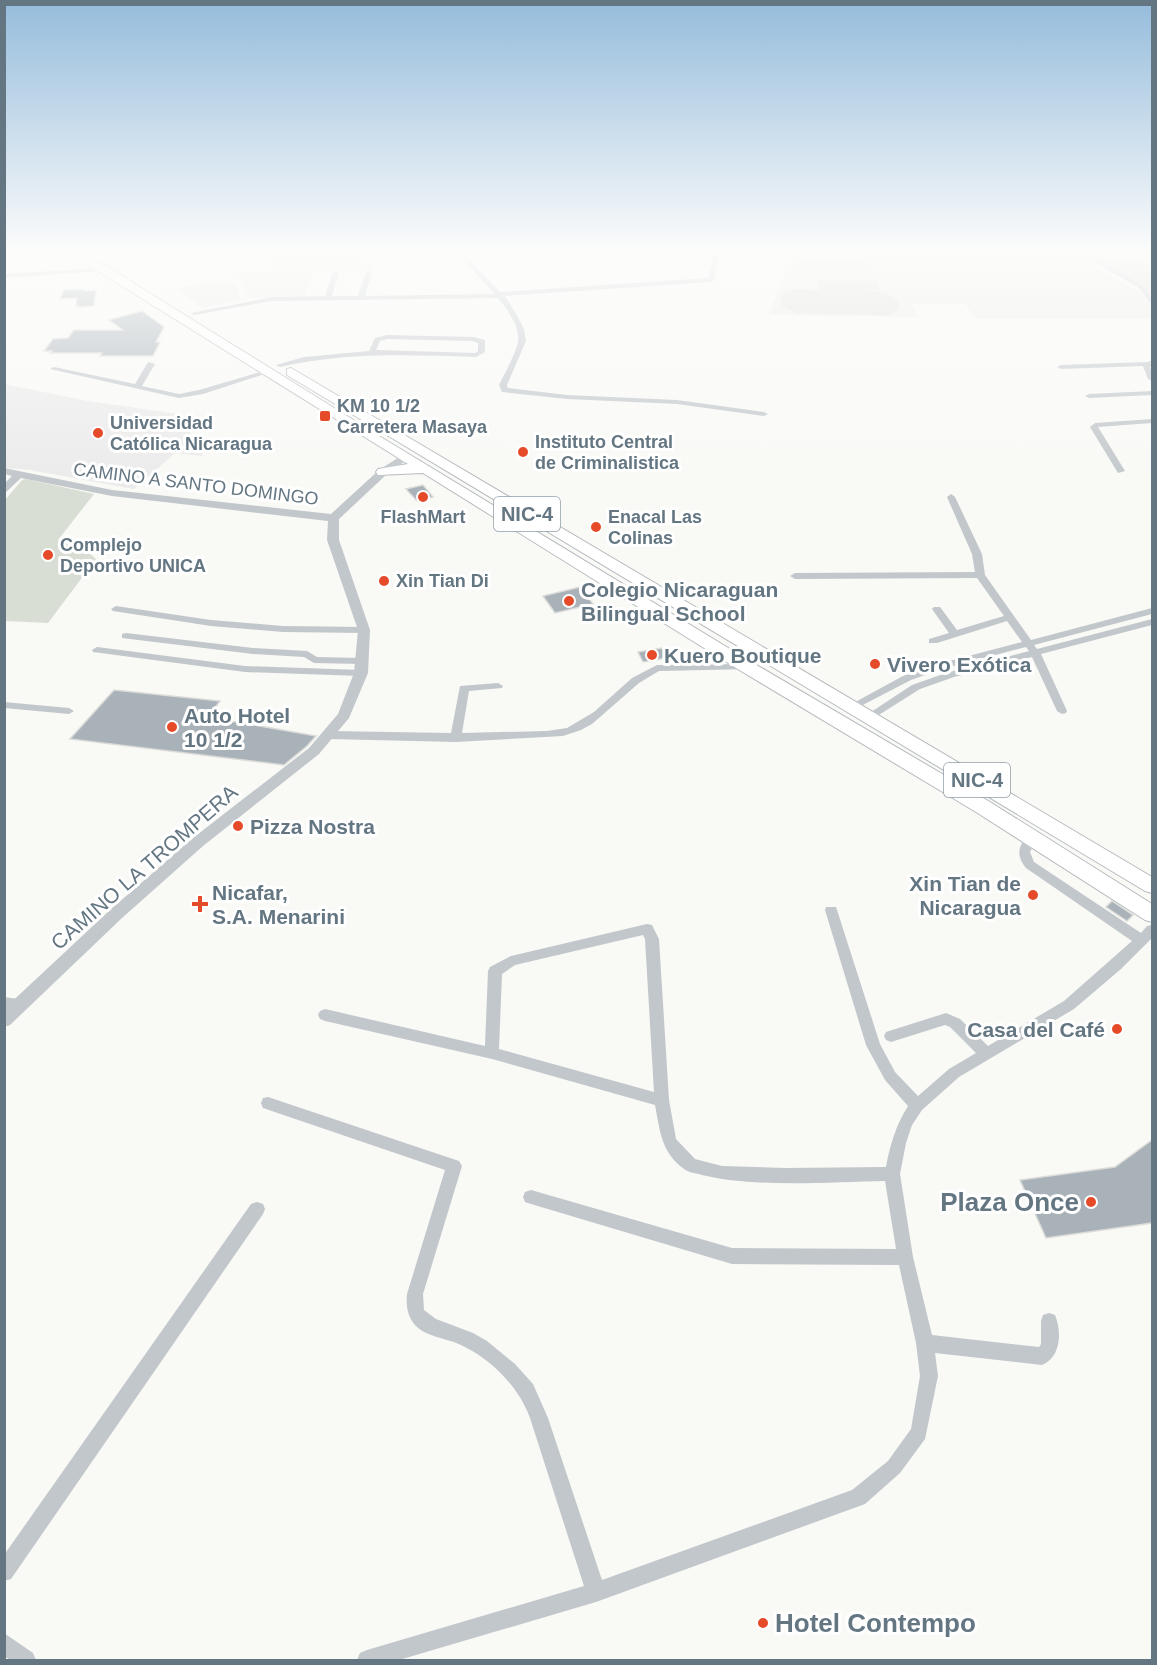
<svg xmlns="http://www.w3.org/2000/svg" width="1157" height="1665" viewBox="0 0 1157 1665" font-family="Helvetica,sans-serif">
<rect width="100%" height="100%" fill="#f9f9f6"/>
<!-- built -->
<g fill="#eaebea">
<path d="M253 250H354L375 269 314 270 304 296 250 298 237 273 280 271Z"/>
<path d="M790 250H1068L1141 293 1152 303V318L976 319 965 304H912L918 317 769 315 783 279Z"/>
<path d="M207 282 236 283 241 300 203 308 177 289Z"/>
<path d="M4 384 88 401 178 414 203 452 202 456 175 453 134 489 30 470 5 468Z"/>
</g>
<!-- green -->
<g fill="#d9ded5">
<path d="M1075 250H1152V301L1140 286Z"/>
<path d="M792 251 864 254 867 270 793 268Z"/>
<path d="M818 280 877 281 880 290 864 291 883 292 898 300 899 309 887 315 797 313 782 306 781 300 784 293 794 289 820 290Z"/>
<path d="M26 479 94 494 58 540 87 551 96 559 48 623 5 621V500L22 480Z"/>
</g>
<!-- building -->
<g fill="#a9b2b8" stroke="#dbdbd9" stroke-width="1.5">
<path d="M85 289 84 291 96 290 94 306 79 307V306H76L77 298 60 299 64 290Z"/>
<path d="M142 311 164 327 156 342H160L153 356H100L102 353H50L52 351H44L53 339 68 338 74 330H123L109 320Z"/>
<path d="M423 485 433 497 417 501 406 489Z"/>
<path d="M580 587 593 604 555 613 543 596Z"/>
<path d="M662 648 667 658 643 662 638 652Z"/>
<path d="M114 690 220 701 208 717 316 736 307 746 284 765 70 739Z"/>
<path d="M1112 901 1133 915 1127 921 1106 907Z"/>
<path d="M1152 1140V1223L1046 1238 1020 1180 1115 1167Z"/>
</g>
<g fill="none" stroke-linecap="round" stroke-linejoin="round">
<defs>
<g id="trunk">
<path d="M64 250H76L114 271 384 439 753 663 990 802 1152 904V922L1145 920 976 812 741 671 423 473 378 475 376 472 378 469 408 464Z"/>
<path d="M291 368 1152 877V893L1145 891 287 375V369Z"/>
</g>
</defs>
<!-- trunk casing -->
<use href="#trunk" stroke="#b5babd" stroke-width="2"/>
<!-- minor -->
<g fill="#c2c7cb" fill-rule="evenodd">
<path d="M454 250H460L500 292 708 278 714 250H720L714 280 711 282 505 296 518 317 524 329 526 341 507 385 508 388 567 395 677 400 764 412 768 414 764 416 677 404 567 399 502 392 499 385C504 375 517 351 518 341 520 326 507 309 498 298L272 301 194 315 191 313 272 297 325 296 333 272 336 270 339 272 332 296H358L366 272 369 270 372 272 365 296 495 294Z"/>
<path d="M1072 250H1079C1096 259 1152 283 1152 303L1150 302 1138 287Z"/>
<path d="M103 268V270L101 271 4 278V274Z"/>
<path d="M387 335 473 337 485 340V352L476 357C410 355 345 352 280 367L276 365 304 357 369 351 375 338ZM387 339 472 341 478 343V351L475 353 376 350 380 341Z"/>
<path d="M1152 360V365L1150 367 1152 373V381L1148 379 1143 366 1061 369 1057 367 1061 365 1148 362Z"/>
<path d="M148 362 155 364 142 386 179 394 199 390 267 370 271 372 203 394 179 398 50 369 54 367 135 384Z"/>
<path d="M1152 391V395L1089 398 1085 396 1089 394Z"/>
<path d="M1152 419V423L1098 427 1125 471 1118 473 1090 427 1095 423Z"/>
<path d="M951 494 955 497 982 554 985 575 1031 640 1152 608V614L1034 645 1037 649 1152 619V625L1041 654 1067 711 1066 713 1062 714 1057 711 1032 657 954 677 920 689 874 718 870 719 865 716 912 685 946 673 1029 651 1026 647 942 669 911 680 857 708H849L848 706 903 676 934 665 1022 642 1007 621 937 643H929V639L949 633 932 609 934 607H940L957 630 1004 616 977 578 795 579 790 576 795 573 975 572 972 554 947 497Z"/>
<path d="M116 606 211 620 283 626 364 627 369 630 364 633 283 632 211 626 113 611 111 609Z"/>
<path d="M126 633 253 648 307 651 317 657 362 658 367 661 362 664 314 663 304 657 253 654 122 638V634Z"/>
<path d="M97 647 245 666 361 670 366 673 361 676 245 672 93 652 92 650Z"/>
<path d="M747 664 751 665 752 667 751 669 659 671 639 683 592 724 581 730 563 736 456 742 328 739 322 735 328 731 451 733 460 686 498 683 503 686 502 688 469 691 462 733 547 731 567 728 594 712 632 678 657 665Z"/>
<path d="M4 702 69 708 74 711 69 714 4 708Z"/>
<path d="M1031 834 1037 838 1030 852 1034 862 1141 933 1147 926 1152 925V938L1121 969 1074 1009 959 1077 922 1110 912 1125 906 1143 900 1174 913 1257 932 1335 1039 1347 1041 1344V1321L1043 1315 1049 1313 1055 1315C1062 1332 1061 1357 1042 1365L935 1353 938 1376 925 1439 900 1473 865 1504 596 1602 399 1660H357L360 1653 367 1650 584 1586 530 1418C519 1387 491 1359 461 1345 446 1338 426 1337 415 1325 407 1316 406 1305 407 1294L445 1170 263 1108 261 1103 263 1098 268 1097 459 1161 462 1166 423 1294 424 1310 436 1319 473 1333 487 1341 515 1364 533 1384 548 1418 602 1580 852 1490 888 1461 911 1429 920 1376 916 1343 899 1265 732 1264 531 1204 525 1202 523 1197 525 1192 531 1190 732 1248 896 1249 885 1181C829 1182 755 1188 702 1175 696 1173 689 1173 684 1169 661 1152 660 1131 655 1105L492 1059 325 1021 320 1019 318 1015 320 1011 325 1009 485 1046 488 971 490 967 511 956 647 924 652 925 659 939 669 1100 676 1139 695 1159 722 1166 785 1168 886 1167C890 1145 896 1125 908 1106L885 1080 866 1045 825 910 826 907H836L837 910 880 1044 895 1072 918 1096 949 1069 976 1053 950 1027 945 1025 891 1042 886 1040 884 1036 886 1032 946 1013 960 1019 988 1046 1064 1001 1132 941 1026 868C1016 855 1018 848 1027 835ZM643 935 645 939 654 1092 499 1049 502 974 515 965Z"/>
<path d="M4 997 25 1000 27 1004 25 1008 20 1010 4 1008Z"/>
<path d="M257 1202 263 1204 265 1209 263 1214 11 1579 4 1581V1555L251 1204Z"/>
<path d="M4 1633 33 1653 36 1660H10L4 1656Z"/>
</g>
<!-- tertiary -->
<path fill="#c2c7cb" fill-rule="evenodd" d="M404 454 409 457 408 459 387 474 339 519V540L370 630 368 673 349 718 319 754 203 846 122 918 10 1025 4 1027V1009L110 910 193 838 309 748 338 714 354 673 358 630 327 540 328 521 112 496 21 478 4 494V484L12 476 4 474V468L112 490 331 514 379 470Z"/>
<!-- trunk -->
<use href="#trunk" fill="#fff" fill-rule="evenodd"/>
</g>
<!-- sky -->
<linearGradient id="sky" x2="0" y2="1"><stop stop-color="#95bcdc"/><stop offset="0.52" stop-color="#fcfcfb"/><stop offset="1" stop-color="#fcfcfb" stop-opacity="0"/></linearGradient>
<rect width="1157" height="483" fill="url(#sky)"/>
<!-- markers -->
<g fill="#e64b29" stroke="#fff" stroke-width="2">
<rect x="319" y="410" width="12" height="12" rx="3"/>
<circle cx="98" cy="433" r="6"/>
<circle cx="523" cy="452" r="6"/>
<circle cx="423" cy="497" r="6"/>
<circle cx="596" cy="527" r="6"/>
<circle cx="48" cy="555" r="6"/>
<circle cx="384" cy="581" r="6"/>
<circle cx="569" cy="601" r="6"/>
<circle cx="652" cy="655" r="6"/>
<circle cx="875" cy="664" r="6"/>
<circle cx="172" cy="727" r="6"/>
<circle cx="238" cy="826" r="6"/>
<circle cx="1033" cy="895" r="6"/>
<path d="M197 895h6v6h6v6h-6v6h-6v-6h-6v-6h6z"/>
<circle cx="1117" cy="1029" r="6"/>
<circle cx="1091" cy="1202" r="6"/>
<circle cx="763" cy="1623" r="6"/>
</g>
<g text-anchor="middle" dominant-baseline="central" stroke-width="6" stroke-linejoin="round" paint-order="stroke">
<!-- far-poi labels -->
<g font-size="18" font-weight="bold" fill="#637682" stroke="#fff" text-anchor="start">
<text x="337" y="406">KM 10 1/2<tspan x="337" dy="21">Carretera Masaya</tspan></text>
<text x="110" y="423">Universidad<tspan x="110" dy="21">Católica Nicaragua</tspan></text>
<text x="535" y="442">Instituto Central<tspan x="535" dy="21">de Criminalistica</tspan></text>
<text x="423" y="517" text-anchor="middle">FlashMart</text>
<text x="608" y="517">Enacal Las<tspan x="608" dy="21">Colinas</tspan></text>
<text x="60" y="545">Complejo<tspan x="60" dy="21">Deportivo UNICA</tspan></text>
<text x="396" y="581">Xin Tian Di</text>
</g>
<!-- far-street labels -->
<g font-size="18" fill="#637682" stroke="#fff">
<text transform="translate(196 484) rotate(7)">CAMINO A SANTO DOMINGO</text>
</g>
<!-- shield labels -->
<g fill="#fff" stroke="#929fa8" stroke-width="1.5">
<rect x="494" y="497" width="66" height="34" rx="4.5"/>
<rect x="944" y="763" width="66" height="34" rx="4.5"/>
</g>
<g font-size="20" font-weight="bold" fill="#637682">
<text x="527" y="514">NIC-4</text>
<text x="977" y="780">NIC-4</text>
</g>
<!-- poi labels -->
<g font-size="21" font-weight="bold" fill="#637682" stroke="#fff" text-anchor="start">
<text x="581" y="589">Colegio Nicaraguan<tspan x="581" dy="24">Bilingual School</tspan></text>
<text x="664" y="655">Kuero Boutique</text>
<text x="887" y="664">Vivero Exótica</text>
<text x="184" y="715">Auto Hotel<tspan x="184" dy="24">10 1/2</tspan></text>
<text x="250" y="826">Pizza Nostra</text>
<text x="1021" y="883" text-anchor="end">Xin Tian de<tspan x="1021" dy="24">Nicaragua</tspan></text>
<text x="212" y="892">Nicafar,<tspan x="212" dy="24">S.A. Menarini</tspan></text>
<text x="1105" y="1029" text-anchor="end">Casa del Café</text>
</g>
<!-- street labels -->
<g font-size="21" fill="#637682" stroke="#fff">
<text transform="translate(144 867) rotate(-41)">CAMINO LA TROMPERA</text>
</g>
<!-- near-poi labels -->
<g font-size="26" font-weight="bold" fill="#637682" stroke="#fff" text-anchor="end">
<text x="1079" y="1202">Plaza Once</text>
<text x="775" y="1623" text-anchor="start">Hotel Contempo</text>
</g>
</g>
<!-- border -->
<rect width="1157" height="1665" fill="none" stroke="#637682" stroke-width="12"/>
</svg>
